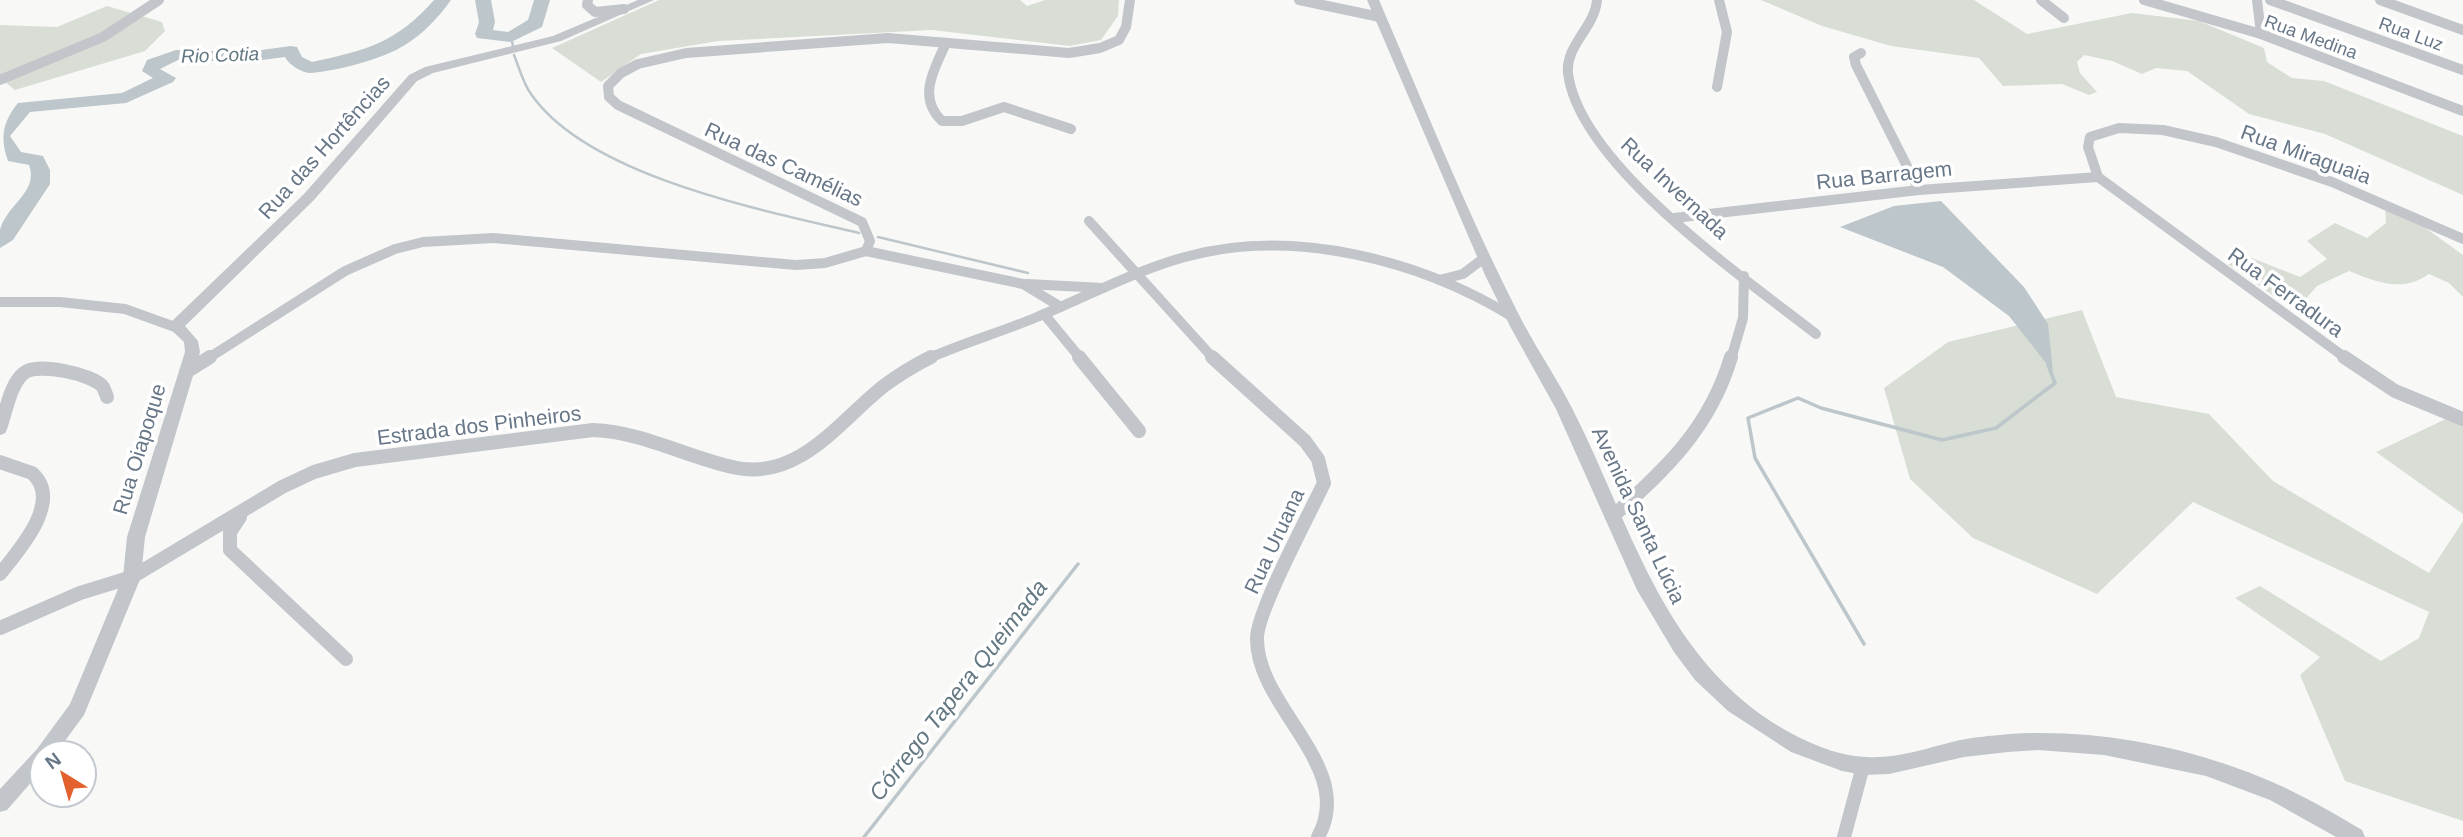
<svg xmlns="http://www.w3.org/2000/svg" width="2463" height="837" viewBox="0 0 2463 837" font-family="Arial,sans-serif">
<rect width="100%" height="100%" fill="#f8f9f6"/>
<!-- green -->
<g fill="#d8ded5">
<path d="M659 0H1020L1027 6 1045 0H1119L1118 16 1101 40 1070 46 932 30 718 41 641 54 601 82 552 48Z"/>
<path d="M1761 0H1974L2027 34 2132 13 2199 21 2264 48 2267 62 2292 78 2324 81 2463 136V195L2325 134 2249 114 2187 71 2156 68 2142 74 2112 61 2084 55 2077 62 2080 73 2097 92 2089 95 2062 84 2003 86 1979 58 1891 46 1822 26Z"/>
<path d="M107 6 162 22 165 31 145 51 15 90 0 78V25L57 27Z"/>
<path d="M2385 207 2420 224 2463 255V297L2449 283 2429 274C2402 293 2377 282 2349 271L2317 286 2295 311 2228 264 2244 255 2300 277 2327 259 2307 241 2335 223 2367 238 2386 223Z"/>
<path d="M2082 310 2116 397 2209 414 2273 481 2429 573 2463 521V821L2345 781 2300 675 2320 657 2235 598 2260 586 2381 661 2419 638 2429 612 2193 502 2097 594 1973 538 1910 479 1884 388 1948 342Z"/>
<path d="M2448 418 2463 424V514L2376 452Z"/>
</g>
<!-- water -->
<path fill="#bcc6cb" d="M1941 201 2024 287 2048 324 2053 372 2009 316 1943 267 1840 227 1894 206Z"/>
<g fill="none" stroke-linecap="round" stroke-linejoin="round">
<!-- stream-far1 -->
<g stroke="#bcc6cb" stroke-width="2.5">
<path d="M511 37 513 46"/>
<path d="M514 55C519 67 523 83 531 94 588 177 766 211 859 233"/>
<path d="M878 237 1028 273"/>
</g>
<!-- stream -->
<g stroke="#bcc6cb" stroke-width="3.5">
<path d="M1864 644 1755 458 1748 418 1798 398 1821 408 1942 440 1996 428 2055 383 2048 365"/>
<path d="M864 837 1078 564"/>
</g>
<!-- river -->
<g fill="#bcc6cb" fill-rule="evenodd">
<path d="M434 0H451C439 17 423 34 405 45 383 59 337 71 311 73 302 73 289 65 285 57L247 62 178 60 160 69 176 78 173 82 126 103 30 112 10 136 21 152 43 156 50 170V184L13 240 0 248C0 242 0 235 0 230 6 205 39 192 29 165L8 161C0 138 2 123 18 103L122 93 153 78 142 71 147 60 176 50 247 52 291 46 297 47 302 57 312 62C367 50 396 43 434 0Z"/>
<path d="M475 0H491L495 22 493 30 508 32 528 20 534 0H550L542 27 511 42 477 38 475 34 479 22Z"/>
</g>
<!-- minor-far1 -->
<g stroke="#c2c5ca" stroke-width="10">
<path d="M588 0 587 5 595 12 624 9"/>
<path d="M1299 0 1380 17"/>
<path d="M1597 0C1595 27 1565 46 1568 73 1579 165 1746 279 1816 334"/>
<path d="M2041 0 2064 18"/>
<path d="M2144 0 2261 34 2463 111"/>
<path d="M2257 0 2261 34"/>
<path d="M2270 0 2463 70"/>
<path d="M2380 0 2463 30"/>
<path d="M946 43C934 70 917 97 942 121H962L1004 107 1071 129"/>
<path d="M1861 53 1854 57 1856 65 1919 190"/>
<path d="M0 80 103 37 159 0"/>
<path d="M1717 87 1727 32 1719 0"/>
<path d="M2098 177 2347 359"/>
<path d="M2098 177 2088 147 2090 137 2119 128 2163 130 2216 142 2332 182 2463 239"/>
<path d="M1674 218 1919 190 2098 177"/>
<path d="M1089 221 1214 359"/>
<path d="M866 251 1023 284 1061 307"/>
<path d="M1439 280 1463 274 1484 258"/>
<path d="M1027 284 1103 288"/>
<path d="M0 302H60L125 309 175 327"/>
<path d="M1044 314 1081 359"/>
<path d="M207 359 345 271 395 249 423 242 493 238 796 265 825 263 866 251 870 241 862 222 618 105 609 97 608 86 621 73 638 64 686 53 888 38 1069 53 1100 48 1119 40 1126 27 1130 0"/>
<path d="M927 359C963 343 1001 332 1037 317 1086 297 1134 271 1185 257 1293 227 1420 260 1513 317"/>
<path d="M1731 359 1743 318 1744 276"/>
</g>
<!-- minor -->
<g stroke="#c2c5ca" stroke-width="14">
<path d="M1079 357 1139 431"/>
<path d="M1212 357 1305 441 1318 459 1324 483C1310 513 1256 613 1257 639 1257 708 1357 767 1318 837"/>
<path d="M2344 357 2395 391 2463 419"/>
<path d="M186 372 210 357"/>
<path d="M0 428C6 412 10 384 24 373 37 362 93 374 103 387 103 387 107 396 107 397"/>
<path d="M0 462 32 473C64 501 18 551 0 574"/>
<path d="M240 517 230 532V550L346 659"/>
<path d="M1612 517C1665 470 1710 428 1731 357"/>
<path d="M0 628 80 593 132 577 282 487 314 472 355 460 593 430C644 432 688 458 737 468 801 480 842 418 885 385 900 374 915 365 931 357"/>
<path d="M1844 837 1863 766"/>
</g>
<!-- tertiary -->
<g fill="#c2c5ca" fill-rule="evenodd">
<path d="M638 0H654L561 41 433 73 417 81 314 200 185 326 198 341 200 352 145 537 141 577 84 715 56 753H42V770L7 810 0 812V789L37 749 70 704 123 577 127 537 185 352 184 342 168 327 170 323 304 194 409 75 425 67 553 36Z"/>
<path d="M1367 0H1379C1424 104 1466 211 1518 313 1534 345 1555 375 1572 408 1629 520 1660 649 1772 722 1801 740 1832 755 1866 757 1896 759 1924 749 1952 742 1971 737 1990 736 2010 734 2099 728 2197 748 2279 785 2308 798 2335 814 2362 830L2365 837H2336L2270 800 2206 776 2104 755 2038 750 2008 752 1964 757 1889 774 1864 775 1842 771 1791 752 1728 711 1695 680 1674 652 1637 590 1556 409 1511 328 1485 275Z"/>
</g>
</g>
<g text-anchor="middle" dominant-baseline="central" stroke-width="7" stroke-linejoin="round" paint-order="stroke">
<!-- far-street labels -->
<g font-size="18" fill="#687787" stroke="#fff">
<text transform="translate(2411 34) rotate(20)">Rua Luz</text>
<text transform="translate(2311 37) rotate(20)">Rua Medina</text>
</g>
<!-- far-water labels -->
<g font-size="19" font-style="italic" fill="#637882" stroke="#fff">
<text transform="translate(220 55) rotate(-2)">Rio Cotia</text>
</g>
<!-- street labels -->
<g font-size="21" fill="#687787" stroke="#fff">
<text transform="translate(324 147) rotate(-48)">Rua das Hortências</text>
<text transform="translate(2306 154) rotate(20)">Rua Miraguaia</text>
<text transform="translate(784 164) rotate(25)">Rua das Camélias</text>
<text transform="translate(1884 175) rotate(-6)">Rua Barragem</text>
<text transform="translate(1675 188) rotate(43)">Rua Invernada</text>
<text transform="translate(2286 292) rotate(36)">Rua Ferradura</text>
<text transform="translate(479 425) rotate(-7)">Estrada dos Pinheiros</text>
<text transform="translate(139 449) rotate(-73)">Rua Oiapoque</text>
<text transform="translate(1639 515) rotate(65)">Avenida Santa Lúcia</text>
<text transform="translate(1274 541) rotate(-65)">Rua Uruana</text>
</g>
<!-- water labels -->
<g font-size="23" font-style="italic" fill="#637882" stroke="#fff">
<text transform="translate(958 690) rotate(-52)">Córrego Tapera Queimada</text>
</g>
</g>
<!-- north arrow -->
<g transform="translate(63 774) rotate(323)"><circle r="33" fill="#ffffff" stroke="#c3c9cf" stroke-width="2"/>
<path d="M0-5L12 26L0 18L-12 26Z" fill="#e2612d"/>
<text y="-10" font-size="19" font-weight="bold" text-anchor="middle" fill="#687787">N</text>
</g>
</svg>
